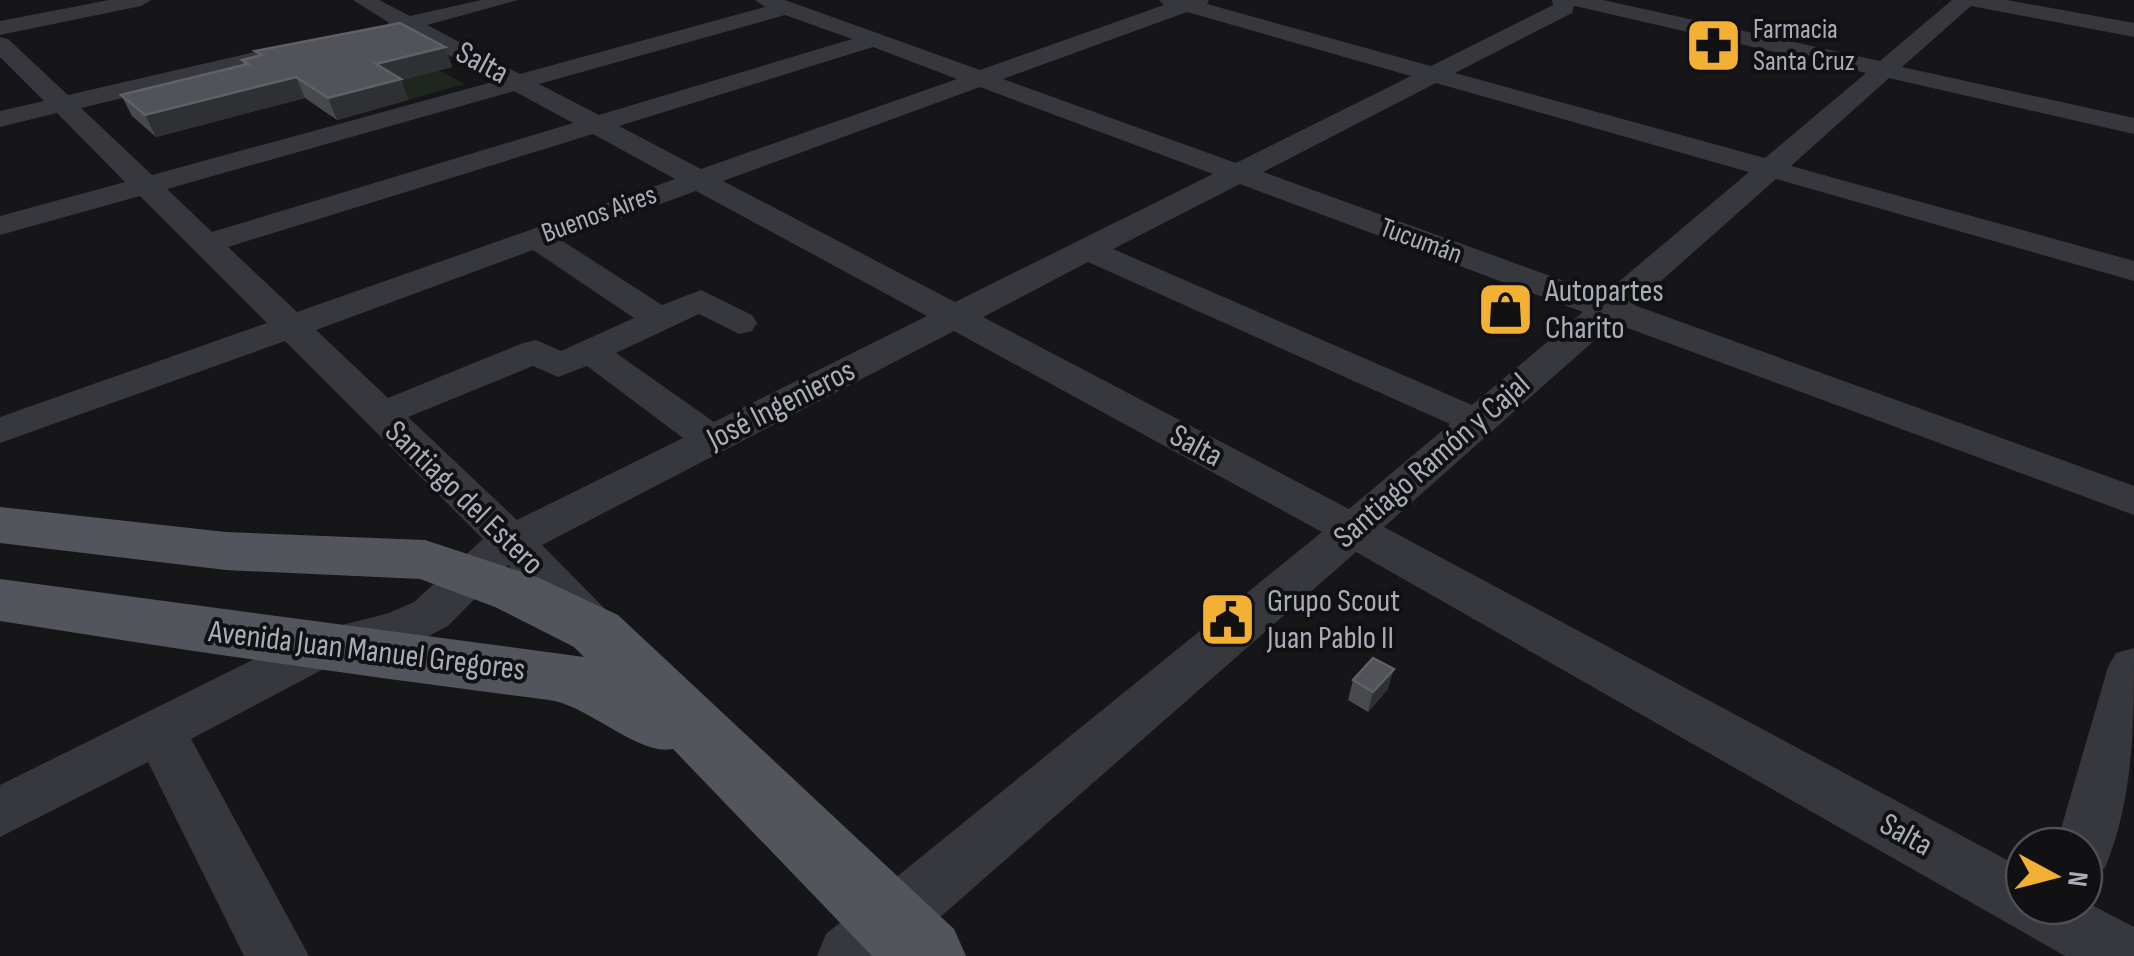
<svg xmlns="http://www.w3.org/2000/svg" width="2134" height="956" viewBox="0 0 2134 956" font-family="'Sofia Sans Condensed',sans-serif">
<rect width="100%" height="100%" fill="#161618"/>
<!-- green -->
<path fill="#1e261f" d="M431 66 465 84 408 100 376 80Z"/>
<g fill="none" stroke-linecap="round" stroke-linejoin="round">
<!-- minor -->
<g fill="#37383d" fill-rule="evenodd">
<path d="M109 0H151L141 6 0 35V21Z"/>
<path d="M353 0H379L410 16 481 0H518L427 25 520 74 765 7 755 0H785L980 70 1164 5 1159 0H1209L1207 4 1431 66 1553 5 1552 0H1603L1880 61 1952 0H2007L2134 23V37L1971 6 1902 67 2134 118V134L1889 78 1791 166 2134 261V281L1776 179 1634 305 2134 486V515L1614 323 1384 527 2024 869V906H2084V901L2134 927V956H2065L1356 552 896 956H817L826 934 1322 532 954 331 542 545 608 612 616 625 608 638C565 651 535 595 508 565L448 626 419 641 335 663 191 739 309 956H244L148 762 0 837V785L303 635 389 613 414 602 483 539 285 341 0 443V417L267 323 140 196 0 235V216L125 182 57 113 0 127V111L44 101 0 57V37L8 39 68 95 299 42 307 44V54L81 108 152 175 496 81 404 31H389L388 22ZM1574 6H1575L1866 73 1765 158 1455 73 1572 13ZM1187 12 1411 76 1236 163 1003 79ZM785 15 852 39 599 115 539 84ZM873 47 957 79 701 169 619 126ZM1436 83 1749 172 1603 295 1263 172ZM980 87 1213 174 955 302 723 181ZM514 91 573 123 212 232 167 189ZM593 134 675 179 297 312 228 247ZM1240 184 1583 312 1472 405 1113 249ZM696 191 927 316 714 422 616 353 699 314 739 334 752 331 757 323 752 315 701 290 662 305 561 240ZM533 250 634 318 561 351 536 340 523 343 388 398 316 330ZM1088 262 1450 424 1349 509 983 317ZM533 366 558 377 587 366 683 438 517 520 408 417Z"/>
<path d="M2134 648C2134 723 2134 798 2105 868L2084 876V846H2056L2108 667 2116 653Z"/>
</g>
<!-- major -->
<path fill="#53555c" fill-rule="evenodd" d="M0 507 226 532 425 540 537 577 618 615 954 929 966 956H872L673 749C640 757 586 704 549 700 365 677 183 650 0 621V579L584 657 574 647 495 607 420 579 226 570 0 543Z"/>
</g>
<!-- wall -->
<g fill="#47494d">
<path d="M445 47 452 67 401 80 408 100 337 120 305 98 156 137 132 116 121 95 244 65 242 60 258 56 255 51Z"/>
<path d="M1353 680 1388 689 1368 712 1348 700Z"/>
</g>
<!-- shaded-wall -->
<g fill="#2f3033">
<path d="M445 47 452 67 401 80 408 100 337 120 328 98 376 64Z"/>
<path d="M296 77 305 98 156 137 145 115Z"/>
<path d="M1394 669 1388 689 1368 712 1373 692Z"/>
</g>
<!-- building -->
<g fill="#525359" stroke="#5f6168" stroke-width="2.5">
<path d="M400 23 445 47 376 64 401 79 328 98 296 77 145 115 121 95 248 64 242 60 262 55 255 51Z"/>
<path d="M1373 658 1394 669 1373 692 1353 680Z"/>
</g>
<!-- icons -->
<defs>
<symbol id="pharmacy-square" viewBox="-11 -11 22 22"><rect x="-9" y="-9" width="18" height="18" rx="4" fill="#f2b134" stroke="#111113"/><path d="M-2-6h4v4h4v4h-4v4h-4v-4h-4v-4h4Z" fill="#111"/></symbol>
<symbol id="shop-square" viewBox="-11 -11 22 22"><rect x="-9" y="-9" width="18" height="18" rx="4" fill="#f2b134" stroke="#111113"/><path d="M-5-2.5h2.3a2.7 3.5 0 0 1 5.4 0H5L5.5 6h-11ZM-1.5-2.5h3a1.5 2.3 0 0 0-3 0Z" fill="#111"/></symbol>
<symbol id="civic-square" viewBox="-11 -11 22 22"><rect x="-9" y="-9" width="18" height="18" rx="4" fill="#f2b134" stroke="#111113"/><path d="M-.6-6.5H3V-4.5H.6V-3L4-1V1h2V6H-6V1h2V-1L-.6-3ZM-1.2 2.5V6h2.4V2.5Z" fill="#111"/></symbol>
</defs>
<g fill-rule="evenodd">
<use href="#pharmacy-square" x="1682" y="14" width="63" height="63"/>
<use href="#shop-square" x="1474" y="278" width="63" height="63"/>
<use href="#civic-square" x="1196" y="588" width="63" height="63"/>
</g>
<g text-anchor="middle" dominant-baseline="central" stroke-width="8" stroke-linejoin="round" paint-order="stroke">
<!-- far-poi labels -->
<g font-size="28" fill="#a8adb8" stroke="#111113" text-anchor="start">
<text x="1753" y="29">Farmacia<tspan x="1753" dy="32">Santa Cruz</tspan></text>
</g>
<!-- far-street labels -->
<g font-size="28" fill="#a8adb8" stroke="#111113">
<text transform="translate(599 214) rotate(-20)">Buenos Aires</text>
<text transform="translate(1421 241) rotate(20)">Tucumán</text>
</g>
<!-- street labels -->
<g font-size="32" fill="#a8adb8" stroke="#111113">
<text transform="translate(482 63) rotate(28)">Salta</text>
<text transform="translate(781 405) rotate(-27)">José Ingenieros</text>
<text transform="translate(1196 446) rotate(28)">Salta</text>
<text transform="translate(1432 461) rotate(-41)">Santiago Ramón y Cajal</text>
<text transform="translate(464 498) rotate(44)">Santiago del Estero</text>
<text transform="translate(367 651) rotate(7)">Avenida Juan Manuel Gregores</text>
<text transform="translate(1906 835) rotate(29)">Salta</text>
</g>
<!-- poi labels -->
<g font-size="32" fill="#a8adb8" stroke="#111113" text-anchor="start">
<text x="1545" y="291">Autopartes<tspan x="1545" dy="37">Charito</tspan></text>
<text x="1267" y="601">Grupo Scout<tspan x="1267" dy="37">Juan Pablo II</tspan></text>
</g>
</g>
<!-- north arrow -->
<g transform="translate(2054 876) rotate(97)"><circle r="48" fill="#111113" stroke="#4d4f55" stroke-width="2.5"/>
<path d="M0-8L18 38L0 25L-18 38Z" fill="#f2b134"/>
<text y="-15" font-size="28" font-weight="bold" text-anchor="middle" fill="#a8adb8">N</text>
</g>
</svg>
